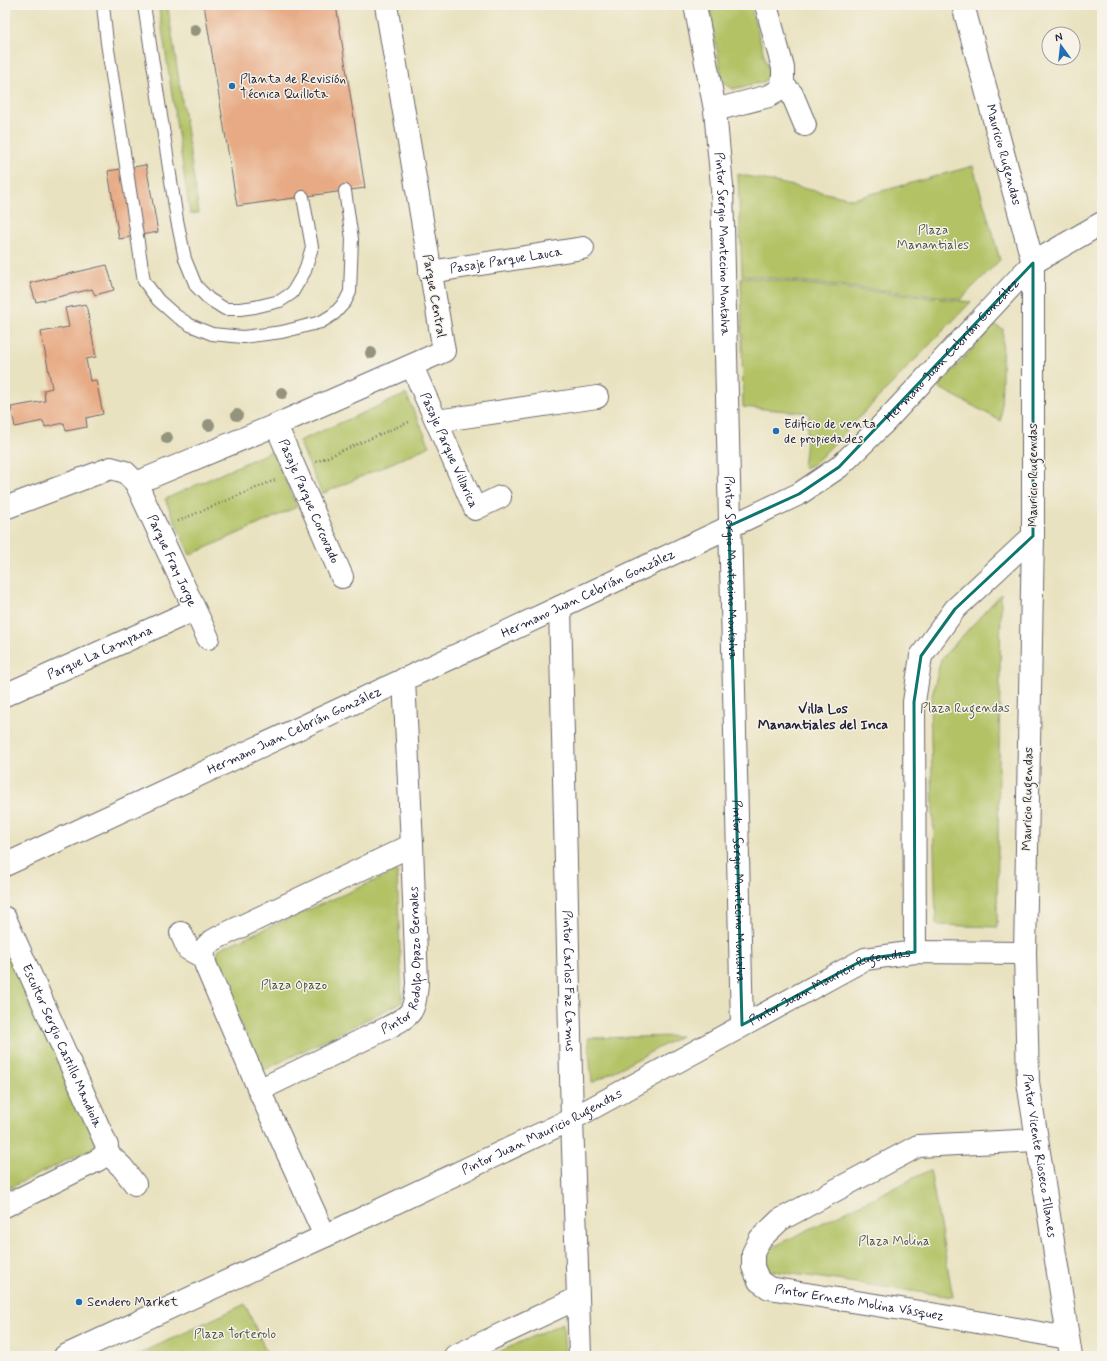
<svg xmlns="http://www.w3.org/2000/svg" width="1107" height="1361" viewBox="0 0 1107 1361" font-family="Mynerve,sans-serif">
<rect width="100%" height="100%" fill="#f7f3e8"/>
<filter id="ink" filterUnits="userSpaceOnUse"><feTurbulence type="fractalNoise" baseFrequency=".025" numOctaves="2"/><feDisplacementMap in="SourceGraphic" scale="8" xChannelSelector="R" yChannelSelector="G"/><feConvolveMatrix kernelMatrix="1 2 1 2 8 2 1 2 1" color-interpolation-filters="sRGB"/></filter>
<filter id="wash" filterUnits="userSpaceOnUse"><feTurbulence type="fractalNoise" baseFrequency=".012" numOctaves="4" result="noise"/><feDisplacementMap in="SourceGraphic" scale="16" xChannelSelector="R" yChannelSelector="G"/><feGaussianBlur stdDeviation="0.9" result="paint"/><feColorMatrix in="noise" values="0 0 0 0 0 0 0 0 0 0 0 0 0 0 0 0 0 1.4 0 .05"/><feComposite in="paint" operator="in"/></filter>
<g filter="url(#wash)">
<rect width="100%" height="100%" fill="#e9e2c0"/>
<!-- green -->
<g fill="#b2c265" stroke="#6a7250">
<path d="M709 5H750L769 72 766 80 763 82 733 89 724 83 722 79Z"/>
<path d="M168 8 199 213 190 214 159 9Z"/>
<path d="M973 166 1000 260 961 299 742 275 738 174 853 199Z"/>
<path d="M741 277 971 302 814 464 803 468 809 413 743 407Z"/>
<path d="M994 325 1003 329 1001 421 938 387Z"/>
<path d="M406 394 430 446 322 494 299 441Z"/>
<path d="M272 451 297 507 190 555 165 499Z"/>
<path d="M1001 594 997 927 936 925 930 703 941 659Z"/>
<path d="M397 871 402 1002 262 1071 214 964 219 949Z"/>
<path d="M5 940 99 1145 5 1190Z"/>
<path d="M681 1036 592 1083 588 1038Z"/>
<path d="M930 1170 953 1297 766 1270 767 1250Z"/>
<path d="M245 1304 268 1356H135Z"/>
<path d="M563 1323 565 1356H490Z"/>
</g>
<g id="blocks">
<!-- building -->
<g fill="#e7aa84">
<path d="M204 5H336L365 188 237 206Z"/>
<path d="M146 165 158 232 119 239 108 171Z"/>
<path d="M107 265 114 290 95 295 92 289 36 302 30 283Z"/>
<path d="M86 304 96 357 86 359 90 381 96 380 103 414 86 418 87 427 66 431 64 423 45 427 43 421 15 427 11 407 45 401 44 390 52 388 41 332 69 327 65 308Z"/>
</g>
</g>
</g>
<g filter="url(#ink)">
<use href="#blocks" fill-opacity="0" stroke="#68656a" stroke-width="1"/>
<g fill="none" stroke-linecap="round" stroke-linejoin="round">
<defs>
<g id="lane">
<path d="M103 5 107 43 144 281 158 300 175 315 190 325 212 334 243 337 282 332 321 322 334 314 345 302 350 292 352 239 345 191"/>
<path d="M144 5 177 220 185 259 196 286 209 299 225 309H240L255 307 280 301 292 293 305 271 312 247 303 197"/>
</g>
<g id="street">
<path id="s1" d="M695 5 715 110 722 186 742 1025"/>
<path id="s2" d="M963 5 1033 263V536L1025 953 1028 1082 1071 1356"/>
<path d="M783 85 792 94 805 125"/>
<path d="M715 110 769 96 778 91 783 85V68L766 5"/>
<path id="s3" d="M430 272 583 248"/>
<path id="s4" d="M412 366 475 509 500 497"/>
<path d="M437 421 597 397"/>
<path id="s5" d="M276 425 342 577"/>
<path d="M136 483 276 425 444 351 386 5"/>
<path id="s6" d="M5 508 111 468 125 472 136 483 208 638"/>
<path id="s7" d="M560 607 572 1119 580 1356"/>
<path id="s8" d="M5 695 194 610"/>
<path id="s9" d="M5 865 560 607 799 494 839 467 883 424 1033 263 1102 223"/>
<path id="s10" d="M5 918 107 1146C106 1155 102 1158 94 1162L5 1206"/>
<path d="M181 933 188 949 203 957"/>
<path d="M915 952 914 702 921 656 955 609 1033 536"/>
<path id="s11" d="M259 1090 387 1028C413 1014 414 1013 417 984L412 845 404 679"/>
<path id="s12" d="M1036 1140 918 1146 780 1220 760 1239 753 1253V1267L759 1281 769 1288 926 1313 1068 1338"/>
<path d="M106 1152 122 1167 135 1184"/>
<path d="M325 1236 259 1090 206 966C201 949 204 945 219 937L412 845"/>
<path id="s13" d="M65 1356 325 1236 572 1119 865 959 915 952 1025 953"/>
<path d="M455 1356 578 1298"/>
</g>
</defs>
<!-- lane casing -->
<use href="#lane" stroke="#68656a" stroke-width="14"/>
<!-- street casing -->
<use href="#street" stroke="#68656a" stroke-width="24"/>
<!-- path -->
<g stroke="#68656a" stroke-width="2.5" stroke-dasharray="1 3" stroke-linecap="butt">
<path d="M316 462 411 421"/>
<path d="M178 521 275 480"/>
</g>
<!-- lane -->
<use href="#lane" stroke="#fff" stroke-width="12"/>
<!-- street -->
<use href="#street" stroke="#fff" stroke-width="22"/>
</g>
<!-- trees -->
<g fill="#93937e">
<circle cx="195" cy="30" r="6"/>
<circle cx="371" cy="353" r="6"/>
<circle cx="282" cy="393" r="6"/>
<circle cx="237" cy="415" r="6"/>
<circle cx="209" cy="425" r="6"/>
<circle cx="167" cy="438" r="6"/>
</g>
</g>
<!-- marked area -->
<path fill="none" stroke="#0f766e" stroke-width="3" stroke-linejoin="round" d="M1033 263V536L955 609 921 656 914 702 915 952 865 959 742 1025 729 526 799 494 839 467Z"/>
<!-- markers -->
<g fill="#1f6fb2" stroke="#f7f3e8" stroke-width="1.5">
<circle cx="232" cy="86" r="4"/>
<circle cx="776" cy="431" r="4"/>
<circle cx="79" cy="1302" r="4"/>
</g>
<g text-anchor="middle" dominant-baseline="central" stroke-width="3" stroke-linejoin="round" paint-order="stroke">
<!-- poi labels -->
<g font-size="13" fill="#22223b" stroke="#f7f3e8" text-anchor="start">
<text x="240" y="79">Planta de Revisión<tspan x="240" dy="15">Técnica Quillota</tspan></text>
<text x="784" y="424">Edificio de venta<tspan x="784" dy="15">de propiedades</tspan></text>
<text x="87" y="1302">Sendero Market</text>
</g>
<!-- street labels -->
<g font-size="13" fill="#22223b" stroke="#f7f3e8">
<text stroke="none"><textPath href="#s2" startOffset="155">Mauricio Rugendas</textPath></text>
<text stroke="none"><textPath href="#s1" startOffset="241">Pintor Sergio Montecino Montalva</textPath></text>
<text stroke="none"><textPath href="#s3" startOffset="77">Pasaje Parque Lauca</textPath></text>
<text transform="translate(434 296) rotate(80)">Parque Central</text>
<text stroke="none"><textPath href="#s9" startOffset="1087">Hermano Juan Cebrián González</textPath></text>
<text stroke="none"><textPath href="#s4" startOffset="92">Pasaje Parque Villarica</textPath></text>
<text transform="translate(1033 475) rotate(-90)">Mauricio Rugendas</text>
<text stroke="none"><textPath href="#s5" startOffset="83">Pasaje Parque Corcovado</textPath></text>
<text stroke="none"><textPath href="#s6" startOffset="229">Parque Fray Jorge</textPath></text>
<text stroke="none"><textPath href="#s1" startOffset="565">Pintor Sergio Montecino Montalva</textPath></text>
<text stroke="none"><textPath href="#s9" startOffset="643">Hermano Juan Cebrián González</textPath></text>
<text stroke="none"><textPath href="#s8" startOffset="104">Parque La Campana</textPath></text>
<text stroke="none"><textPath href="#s9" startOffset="319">Hermano Juan Cebrián González</textPath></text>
<text transform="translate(1028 799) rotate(-89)">Mauricio Rugendas</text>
<text stroke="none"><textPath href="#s1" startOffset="889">Pintor Sergio Montecino Montalva</textPath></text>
<text stroke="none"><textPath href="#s11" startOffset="217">Pintor Rodolfo Opazo Bernales</textPath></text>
<text stroke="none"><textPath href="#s7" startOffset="374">Pintor Carlos Faz Camus</textPath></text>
<text stroke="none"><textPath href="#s13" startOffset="851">Pintor Juan Mauricio Rugendas</textPath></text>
<text stroke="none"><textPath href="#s10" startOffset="140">Escultor Sergio Castillo Mandiola</textPath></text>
<text stroke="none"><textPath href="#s13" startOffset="527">Pintor Juan Mauricio Rugendas</textPath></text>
<text stroke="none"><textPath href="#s2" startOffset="1161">Pintor Vicente Rioseco Illanes</textPath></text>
<text stroke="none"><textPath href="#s12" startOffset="451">Pintor Ernesto Molina Vásquez</textPath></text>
</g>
<!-- park labels -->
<g font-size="13" fill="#4d5248" stroke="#f7f3e8">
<text x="933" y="230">Plaza<tspan x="933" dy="15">Manantiales</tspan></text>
<text x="965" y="708">Plaza Rugendas</text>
<text x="294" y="985">Plaza Opazo</text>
<text x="894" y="1241">Plaza Molina</text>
<text x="235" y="1334">Plaza Torterolo</text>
</g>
<!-- neighbourhood labels -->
<g font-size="14" font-weight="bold" fill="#22223b" stroke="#f7f3e8">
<text x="823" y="709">Villa Los<tspan x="823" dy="16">Manantiales del Inca</tspan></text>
</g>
</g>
<!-- margin -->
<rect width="1107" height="1361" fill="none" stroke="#f7f3e8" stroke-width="20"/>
<!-- north arrow -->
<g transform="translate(1061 46) rotate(345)"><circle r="19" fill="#f7f3e8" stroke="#a29fa3"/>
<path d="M0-3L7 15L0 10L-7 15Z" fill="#1f6fb2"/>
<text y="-6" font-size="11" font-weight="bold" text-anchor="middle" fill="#22223b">N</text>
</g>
</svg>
